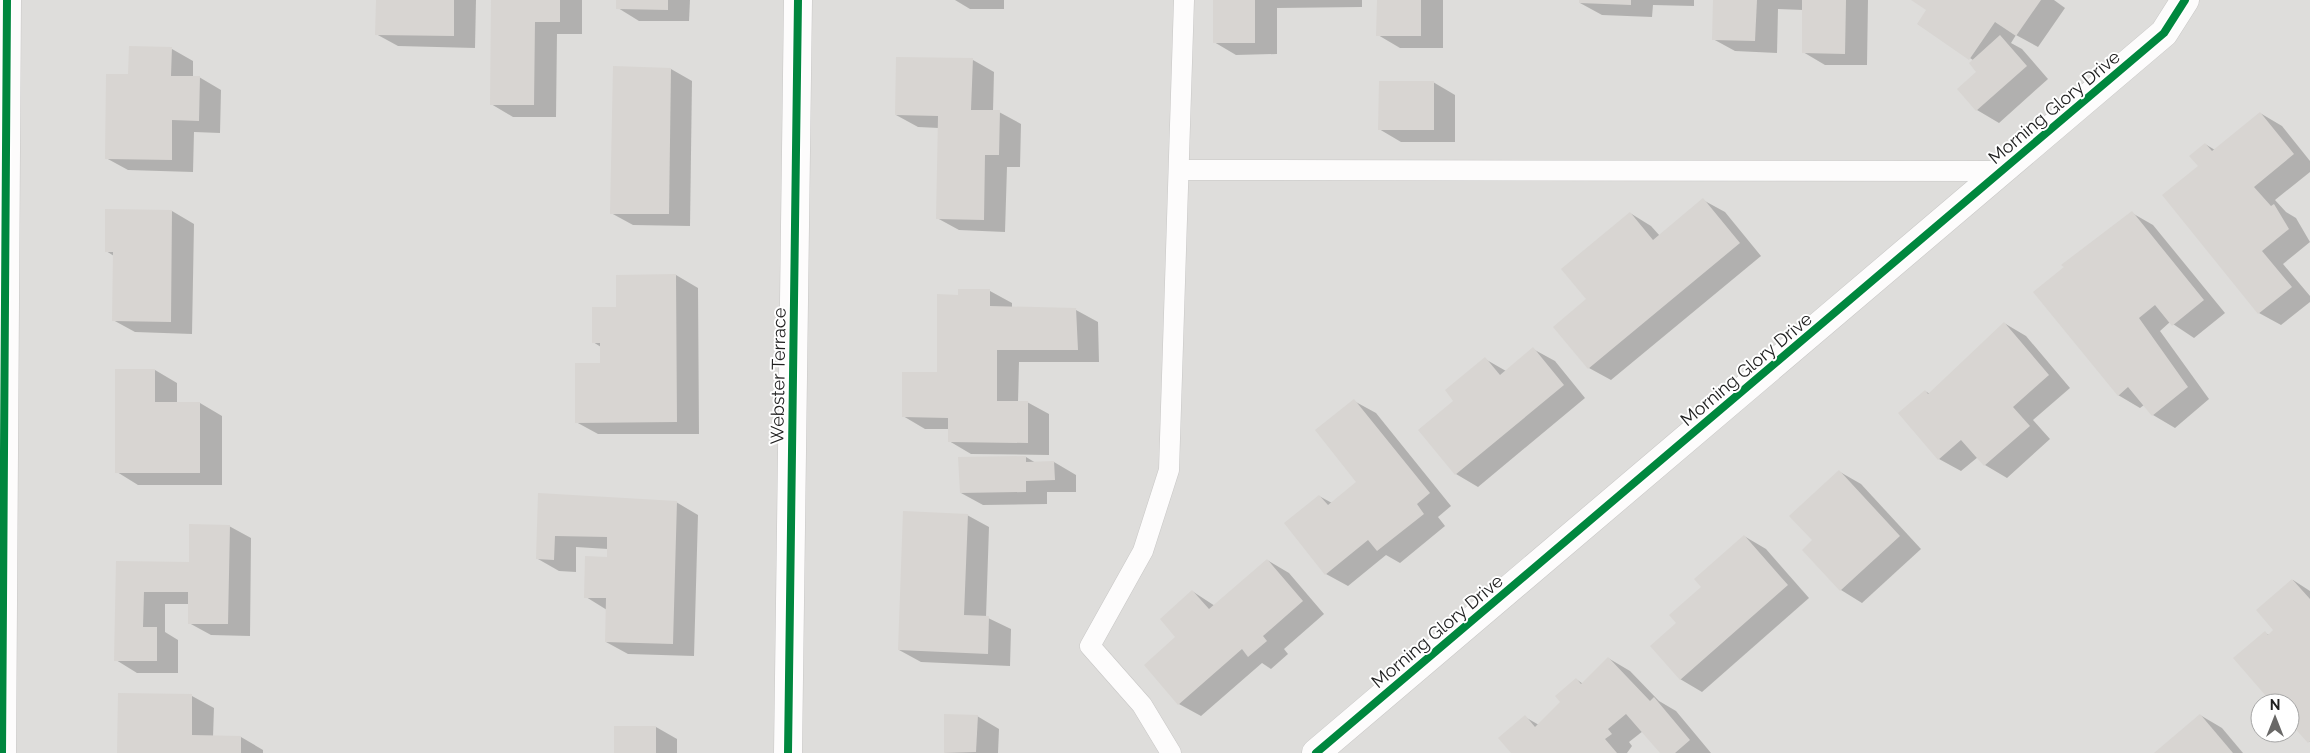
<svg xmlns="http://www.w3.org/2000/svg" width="2310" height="753" viewBox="0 0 2310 753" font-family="Raleway,sans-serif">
<rect width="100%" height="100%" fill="#efedea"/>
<!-- residential -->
<path fill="#dedddb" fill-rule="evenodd" d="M0 0H2310V753H0ZM2260 703H2290V733H2260Z"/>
<!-- shadow -->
<g fill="#0003">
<path d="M377 0H476L475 48 398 46 376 34Z"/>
<path d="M492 0H582V34H557L556 117H513L491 104Z"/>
<path d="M618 0H690L689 21H639L618 8Z"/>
<path d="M955 0H1004V9H970Z"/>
<path d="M1214 0H1362V7L1277 8V54L1236 55 1214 42Z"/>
<path d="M1378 0H1443V48H1400L1378 35Z"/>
<path d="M1580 0H1694V6L1653 5 1652 17 1602 15 1580 3Z"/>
<path d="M1714 0H1868L1867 65H1825L1803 52V10L1778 9 1777 53 1735 51 1713 39Z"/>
<path d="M1913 0H2054L2065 8 2038 47 2016 35 2011 43 2022 49 2048 79 1999 123 1977 110 1959 89 1978 72 1973 60 1918 24 1928 10Z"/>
<path d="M172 49 193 61V77H199L221 90 220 133 194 132 193 172 128 170 106 158 129 76Z"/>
<path d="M973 60 994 72 993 111 999 112 1021 124 1020 167H1007L1005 232 959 230 937 218 939 128 918 127 896 115Z"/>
<path d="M671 69 692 81 690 226 633 225 611 213Z"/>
<path d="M1433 82 1455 95V142H1401L1379 129Z"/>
<path d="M2260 113 2282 126 2310 161V172L2275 200 2286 212 2296 218 2310 242 2283 264 2310 296V302L2281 325 2259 313 2200 166 2205 144 2215 150Z"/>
<path d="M1703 200 1725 212 1761 256 1611 380 1589 368 1588 299 1630 213 1651 226 1660 236Z"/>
<path d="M107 210 172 211 194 224 192 334 135 332 113 320 114 256 106 251Z"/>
<path d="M2132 213 2153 225 2225 313 2194 338 2170 322 2160 331 2209 399 2175 428 2153 415 2144 405 2140 408 2118 395Z"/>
<path d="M676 275 698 288 699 434H598L576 422 601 365V347L593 342 618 308Z"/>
<path d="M959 291H990L1012 303V308L1076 310 1098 322 1099 362H1019L1018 402H1027L1049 414V455L971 454 949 441V429H925L903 416 938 373Z"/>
<path d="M2004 323 2026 336 2070 388 2033 420 2050 439 2007 478 1985 465 1978 457 1961 471 1939 459 1925 391 1930 394Z"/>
<path d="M1533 349 1555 361 1585 398 1478 487 1456 474 1419 430 1455 401 1485 359 1506 371Z"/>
<path d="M117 370H155L177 383V403H200L222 416V485H138L117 472Z"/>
<path d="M1354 401 1376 413 1451 506 1438 517 1445 526 1400 563 1386 555 1348 586 1326 574 1319 496 1332 503 1358 482Z"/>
<path d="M1026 457 1036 463 1054 462 1076 475V492H1047V504L983 505 961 493Z"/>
<path d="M1840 472 1861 484 1921 549 1862 603 1841 590Z"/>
<path d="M539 494 676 502 698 515 694 656 628 654 606 642 607 610 586 597 608 558V549L576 547V572L559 571 538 559Z"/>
<path d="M967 515 989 527 986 617 1011 629 1010 666 921 662 899 650Z"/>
<path d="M229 526 251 538 250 636 211 635 189 623 190 604H165V632L178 640V673H137L116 660 117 563 190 564Z"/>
<path d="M1744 536 1766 549 1809 598 1702 692 1680 679 1678 623 1702 587Z"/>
<path d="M1267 560 1289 573 1324 614 1284 649 1288 654 1271 669 1262 663 1201 716 1179 704 1177 637 1192 591 1215 606Z"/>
<path d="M2293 580 2310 591V742L2290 721V703H2274L2265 633 2269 635 2275 630Z"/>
<path d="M1608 658 1630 671 1659 701 1676 711 1711 753H1661L1643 731 1629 742 1632 746 1627 753H1513L1525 717 1539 725 1562 702 1576 679 1583 684Z"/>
<path d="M192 696 214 708 213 737H241L263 750V753H119Z"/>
<path d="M945 715 977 716 999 729 998 753H945Z"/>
<path d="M2200 715 2222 728 2243 753H2156Z"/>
<path d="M656 727 677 739V753H615Z"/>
</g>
<!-- building -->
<g fill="#d8d5d2">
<path d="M376 0H454V36L375 35Z"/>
<path d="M491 0H560V22H535L534 105H490Z"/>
<path d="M616 0H668V10L616 9Z"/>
<rect x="1213" y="0" width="42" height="43"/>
<path d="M1377 0H1421V36H1376Z"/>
<path d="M1579 0H1631V5L1579 3Z"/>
<path d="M1713 0H1757L1755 41 1712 40Z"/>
<path d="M1802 0H1846L1845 54 1802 53Z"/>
<path d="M1911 0H2041L2016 36 1995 22 1969 60 1917 24 1926 10Z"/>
<path d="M2000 35 2027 66 1976 111 1957 89 1976 72 1969 63Z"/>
<path d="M129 46 172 47 171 76H200L199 121 172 120V160L105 159 106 74H128Z"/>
<path d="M896 57 973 58 971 110H1000L999 155H985L984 220 936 219 938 116 895 115Z"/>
<path d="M613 66 671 68 669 214H610Z"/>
<path d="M1379 81H1434V130H1378Z"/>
<path d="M2260 112 2294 154 2254 187 2271 206 2274 204 2289 229 2262 251 2292 287 2258 314 2162 195 2198 166 2189 156 2205 143 2212 151Z"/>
<path d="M1703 198 1740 243 1588 369 1553 327 1586 299 1561 269 1630 212 1653 240Z"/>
<path d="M105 209 172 210 171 322 112 321 113 252H105Z"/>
<path d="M2132 211 2204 300 2172 326 2155 305 2139 318 2188 387 2152 416 2128 387 2118 396 2033 292 2064 267 2061 265Z"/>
<path d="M676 274 677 422 575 423V363H600V343H592V307H616V275Z"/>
<path d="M958 289H990V306L1076 308 1078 350H997V401H1028V443L948 442V418L902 417V372H937V294L958 295Z"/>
<path d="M2004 322 2049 375 2013 407 2030 426 1984 466 1961 440 1938 460 1898 413 1925 390 1928 394Z"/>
<path d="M1533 347 1564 385 1455 475 1418 430 1453 401 1445 390 1485 357 1500 375Z"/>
<path d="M115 369H155V402H200V473H115Z"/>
<path d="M1354 399 1430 493 1417 504 1424 514 1377 551 1368 540 1325 575 1284 523 1319 495 1328 505 1356 482 1315 430Z"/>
<path d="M1026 456V462L1054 461 1055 480 1026 481V492L960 493 958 457Z"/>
<path d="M1839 470 1900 536 1840 591 1802 550 1812 540 1789 516Z"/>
<path d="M538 493 677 501 673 644 605 642 606 598H584L585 556 607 557V537L555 536 554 560 536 559Z"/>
<path d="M903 511 968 514 964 615 989 616 988 654 898 650Z"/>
<path d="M189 524 230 525 228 624H188V592H144L143 627H157V661H114L116 561 189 562Z"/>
<path d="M1744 535 1788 585 1680 680 1650 646 1676 623 1669 615 1701 587 1694 579Z"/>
<path d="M1267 559 1303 601 1263 636 1267 641 1248 657 1242 649 1178 705 1144 665 1175 637 1160 619 1192 590 1209 609Z"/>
<path d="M2292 579 2310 599V741L2308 743 2290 723V703H2272L2233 658 2265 631 2268 635 2273 630 2256 610Z"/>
<path d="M1608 657 1650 701 1654 697 1690 740 1675 753H1660L1626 714 1608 729 1612 734 1605 739 1617 753H1511L1498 738 1525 715 1535 727 1560 702 1555 696 1576 678 1581 684Z"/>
<path d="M118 693 192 694V735L241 736V753H117Z"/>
<path d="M944 714 978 715 976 752 944 753Z"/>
<path d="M2200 714 2233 753H2154Z"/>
<rect x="614" y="726" width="42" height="27"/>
</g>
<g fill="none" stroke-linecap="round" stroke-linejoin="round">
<defs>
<g id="lane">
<path d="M1179 170 2001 171"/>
<path d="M1171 753 1142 705 1090 646 1143 551 1169 470 1184 0"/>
</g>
<g id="street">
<path d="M2 753 7 0"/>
<path d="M788 753 798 0"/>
<path d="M1316 753 2164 33 2185 0"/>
</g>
</defs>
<!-- lane casing -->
<use href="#lane" stroke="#c8c7c6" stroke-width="21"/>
<!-- street casing -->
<use href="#street" stroke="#c8c7c6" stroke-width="29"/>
<!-- lane -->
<use href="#lane" stroke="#fdfcfc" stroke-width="20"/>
<!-- street -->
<use href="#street" stroke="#fdfcfc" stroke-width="28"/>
<defs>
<g id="cycleway">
<path d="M2 753 7 0"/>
<path d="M788 753 798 0"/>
<path d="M1316 753 2164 33 2185 0"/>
</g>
</defs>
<!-- cycleway casing -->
<use href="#cycleway" stroke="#fff" stroke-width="11"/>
<!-- cycleway -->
<use href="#cycleway" stroke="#00873e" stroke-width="8"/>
</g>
<g text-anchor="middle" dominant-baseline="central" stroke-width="4" stroke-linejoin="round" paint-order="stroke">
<!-- street labels -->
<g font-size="18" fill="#212121" stroke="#fff">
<text transform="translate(2054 107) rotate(-40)">Morning Glory Drive</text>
<text transform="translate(1746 369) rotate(-40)">Morning Glory Drive</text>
<text transform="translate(778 376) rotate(-89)">Webster Terrace</text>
<text transform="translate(1437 631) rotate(-40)">Morning Glory Drive</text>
</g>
</g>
<!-- north arrow -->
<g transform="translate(2275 718)"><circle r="24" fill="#ffffff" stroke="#a6a6a6"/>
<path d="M0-4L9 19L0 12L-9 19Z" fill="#696867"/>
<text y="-8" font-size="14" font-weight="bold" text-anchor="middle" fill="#212121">N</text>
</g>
</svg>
